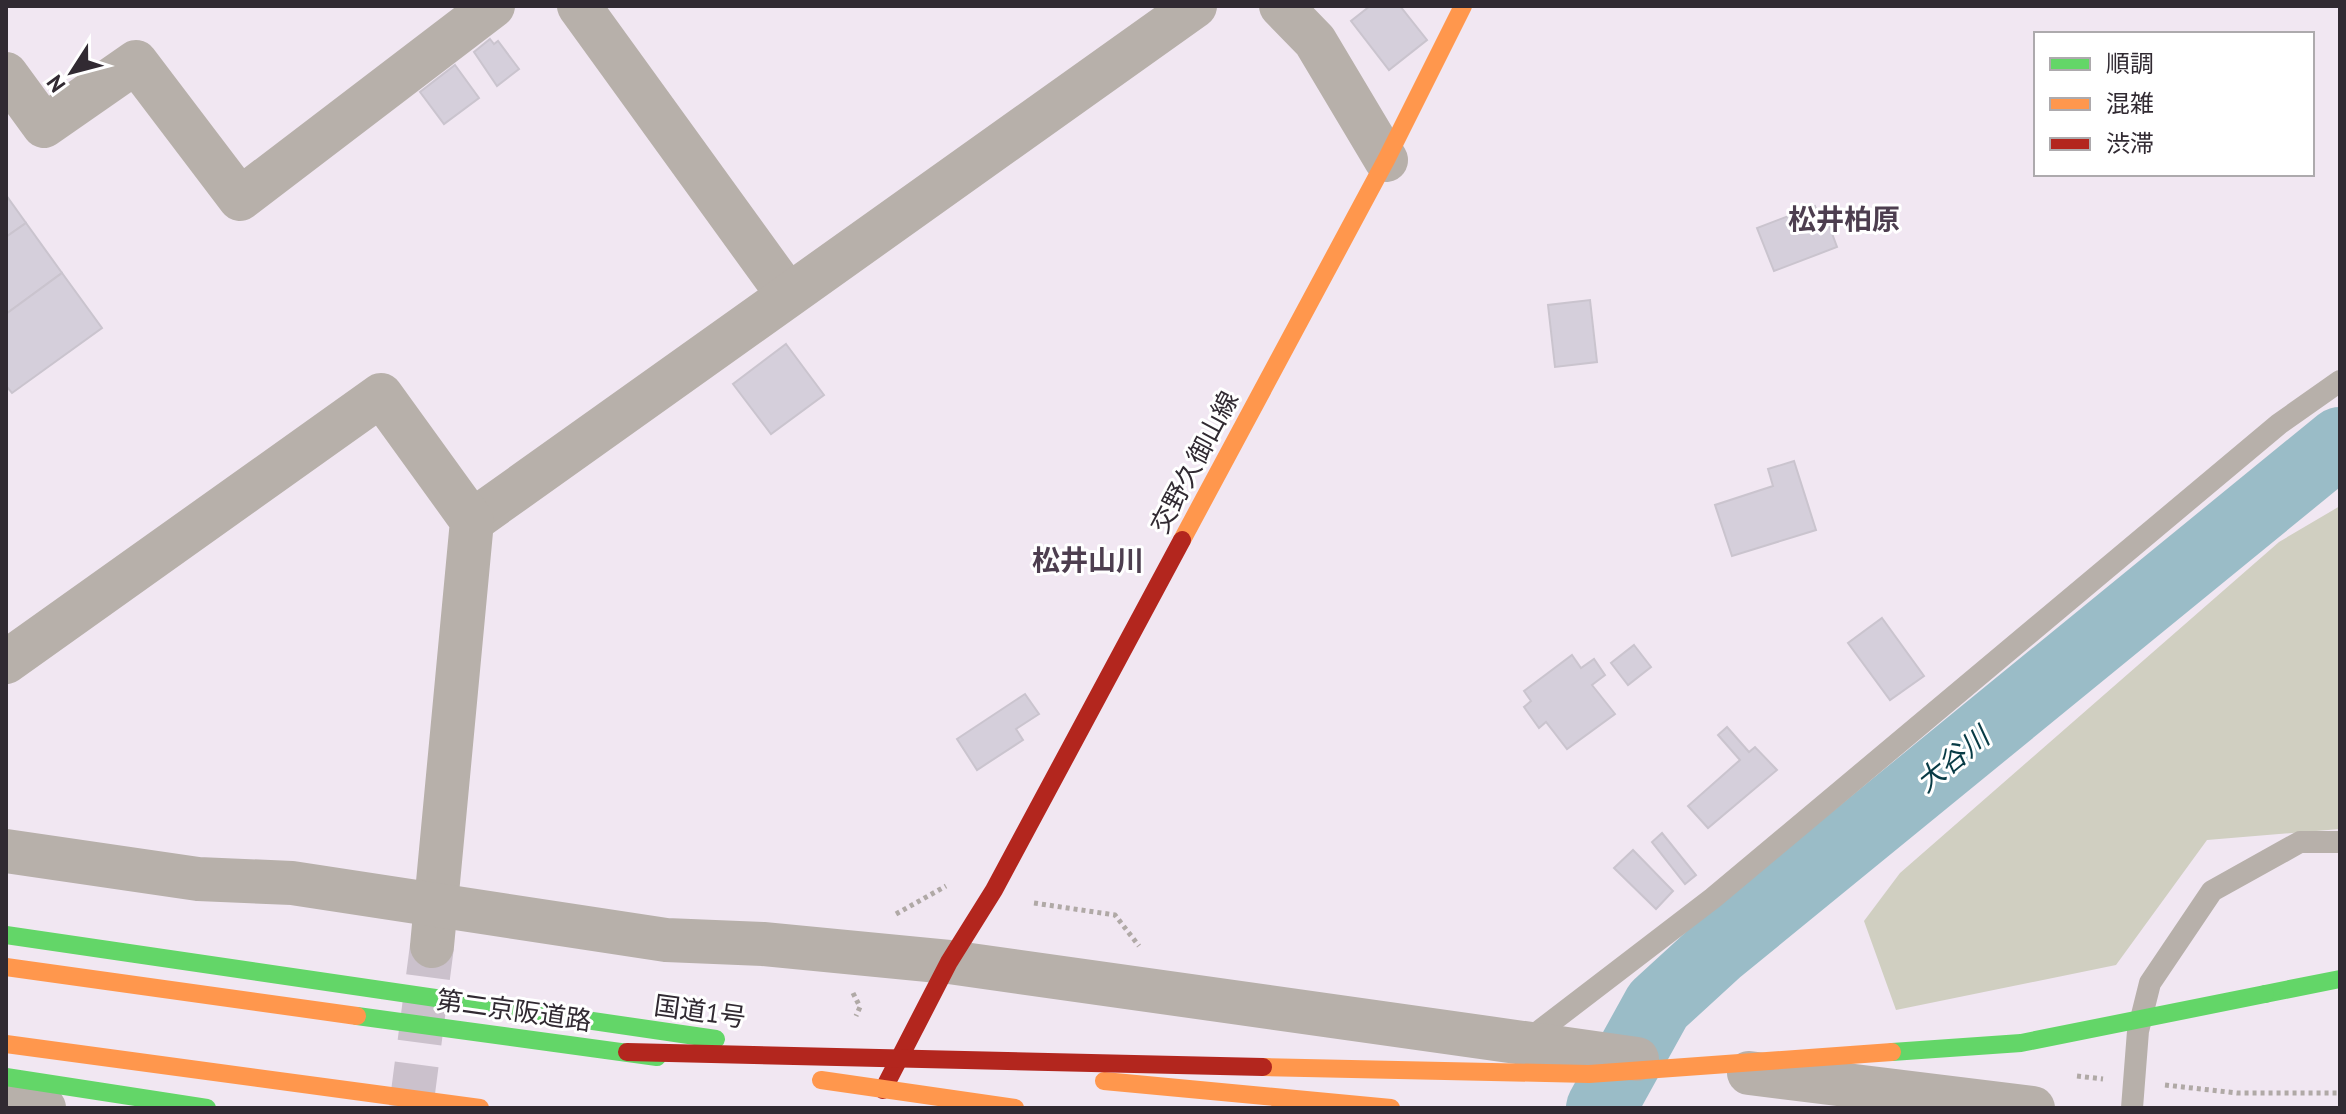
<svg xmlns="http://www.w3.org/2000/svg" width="2346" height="1114" viewBox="0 0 2346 1114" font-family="'PT Sans','Noto Sans JP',sans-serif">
<rect width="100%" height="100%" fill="#f1e7f2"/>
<!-- green -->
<path fill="#d0cfc1" d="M2340 506V829L2207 840 2116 965 1896 1010 1864 921 1900 873 2279 542Z"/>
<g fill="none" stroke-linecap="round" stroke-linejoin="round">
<!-- river -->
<path stroke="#9abcc7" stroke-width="70" d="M1601 1108 1658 1005 1717 951 2340 442"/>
</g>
<!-- building -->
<g fill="#d5cfdb" stroke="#cac4ce" stroke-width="2">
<path d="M1370 6H1400L1427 40 1389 70 1351 21Z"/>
<path d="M490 39 494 44 498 41 519 69 497 86 474 52Z"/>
<path d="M455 65 479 98 444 124 420 92Z"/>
<path d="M6 195 26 223 6 237Z"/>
<path d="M1815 206 1818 214 1824 212 1837 247 1774 271 1757 228Z"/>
<path d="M26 223 62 273 6 314V237Z"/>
<path d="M62 273 102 328 12 393 6 386V314Z"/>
<path d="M1590 300 1597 362 1555 367 1548 305Z"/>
<path d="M786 344 824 395 771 434 733 384Z"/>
<path d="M1794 461 1816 530 1732 556 1715 505 1773 486 1768 469Z"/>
<path d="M1882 618 1924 676 1890 700 1848 643Z"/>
<path d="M1634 645 1651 667 1628 685 1611 663Z"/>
<path d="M1572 655 1581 668 1594 659 1605 675 1592 685 1615 714 1567 749 1546 722 1539 728 1524 707 1531 701 1524 691Z"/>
<path d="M1025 694 1039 714 1016 729 1023 740 977 770 957 739Z"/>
<path d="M1727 727 1749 752 1755 747 1777 770 1708 828 1688 806 1740 760 1718 735Z"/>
<path d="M1662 833 1696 875 1685 884 1652 842Z"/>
<path d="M1633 850 1673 891 1656 909 1614 868Z"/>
</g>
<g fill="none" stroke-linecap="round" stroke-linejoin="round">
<!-- street-tunnel -->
<path stroke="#cbc1cc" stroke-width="44" stroke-dasharray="44 22" stroke-linecap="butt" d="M411 1108 432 946"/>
<!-- path -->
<g stroke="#b0a9a6" stroke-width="5" stroke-dasharray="4 4" stroke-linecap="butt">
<path d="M1034 903 1115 915 1139 946"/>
<path d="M896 914 946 886"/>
<path d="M853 993 860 1007 856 1016"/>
<path d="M2077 1076 2103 1079"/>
<path d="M2165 1085 2237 1093H2340"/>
</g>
<!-- lane -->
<g stroke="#b7b0aa" stroke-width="22">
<path d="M1525 1042 1713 898 2279 424 2340 381"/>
<path d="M2132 1108 2138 1031 2150 983 2212 891 2300 842H2340"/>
</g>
<!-- street -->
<g stroke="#b7b0aa" stroke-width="44">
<path d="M579 6 788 295"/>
<path d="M1281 6 1315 41 1386 160"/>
<path d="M6 74 44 126 136 62 240 199 493 6"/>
<path d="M472 521 1195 6"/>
<path d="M6 662 381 395 472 521 432 946"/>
<path d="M6 851 198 879 292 883 666 940 763 944 949 962 1637 1059"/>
<path d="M1749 1073 2033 1108"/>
<path d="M6 1102 44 1108"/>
</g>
<!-- fast -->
<g stroke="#63d668" stroke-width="18">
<path d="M6 935 716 1039"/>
<path d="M2265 994 2340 979"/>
<path d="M6 1077 207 1108"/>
</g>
<!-- slow -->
<g stroke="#ff974d" stroke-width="18">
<path d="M1182 540 1386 160 1463 6"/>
<path d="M1104 1081 1391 1108"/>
</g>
<!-- jam -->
<path stroke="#b3261e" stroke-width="18" d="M883 1090 949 962 994 890 1182 540"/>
<!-- fast-bridge -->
<g stroke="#63d668" stroke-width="18">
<path d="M357 1016 657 1057"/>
<path d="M1892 1052 2021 1043 2265 994"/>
</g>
<!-- slow-bridge -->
<g stroke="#ff974d" stroke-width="18">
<path d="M6 967 357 1016"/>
<path d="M6 1044 480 1108"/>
<path d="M1263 1067 1589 1074 1892 1052"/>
<path d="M821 1080 1015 1108"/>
</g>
<!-- jam-bridge -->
<path stroke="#b3261e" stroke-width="18" d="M627 1052 1263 1067"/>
</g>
<g text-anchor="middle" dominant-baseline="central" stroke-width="6" stroke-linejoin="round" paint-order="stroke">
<!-- street labels -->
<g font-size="26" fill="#312a32" stroke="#fff">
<text transform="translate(1194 462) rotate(-62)">交野久御山線</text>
<text transform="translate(514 1010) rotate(8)">第二京阪道路</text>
<text transform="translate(700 1011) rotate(8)">国道1号</text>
</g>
<!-- neighbourhood labels -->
<g font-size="28" font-weight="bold" fill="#4d3e4f" stroke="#fff">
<text x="1844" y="218">松井柏原</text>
<text x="1088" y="559">松井山川</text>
</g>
<!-- water labels -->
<g font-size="28" font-style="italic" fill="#083b45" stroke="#fff">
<text transform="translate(1952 759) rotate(-39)">大谷川</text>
</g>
</g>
<!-- border -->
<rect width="2346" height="1114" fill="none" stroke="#312a32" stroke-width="16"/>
<!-- legend -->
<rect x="2034" y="32" width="280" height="144" fill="#ffffff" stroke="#adaaad" stroke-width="2"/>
<rect x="2050" y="58" width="40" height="12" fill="#63d668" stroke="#adaaad" stroke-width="2"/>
<text x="2106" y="72" font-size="24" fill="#312a32">順調</text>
<rect x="2050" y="98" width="40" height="12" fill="#ff974d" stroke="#adaaad" stroke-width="2"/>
<text x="2106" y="112" font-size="24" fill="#312a32">混雑</text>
<rect x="2050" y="138" width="40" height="12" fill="#b3261e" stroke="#adaaad" stroke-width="2"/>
<text x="2106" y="152" font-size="24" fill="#312a32">渋滞</text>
<!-- north arrow -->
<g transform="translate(72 72) rotate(234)" stroke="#ffffff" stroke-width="6" paint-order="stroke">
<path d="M0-6L14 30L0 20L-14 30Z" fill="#312a32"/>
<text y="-12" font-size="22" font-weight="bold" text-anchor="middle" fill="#312a32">N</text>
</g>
</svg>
